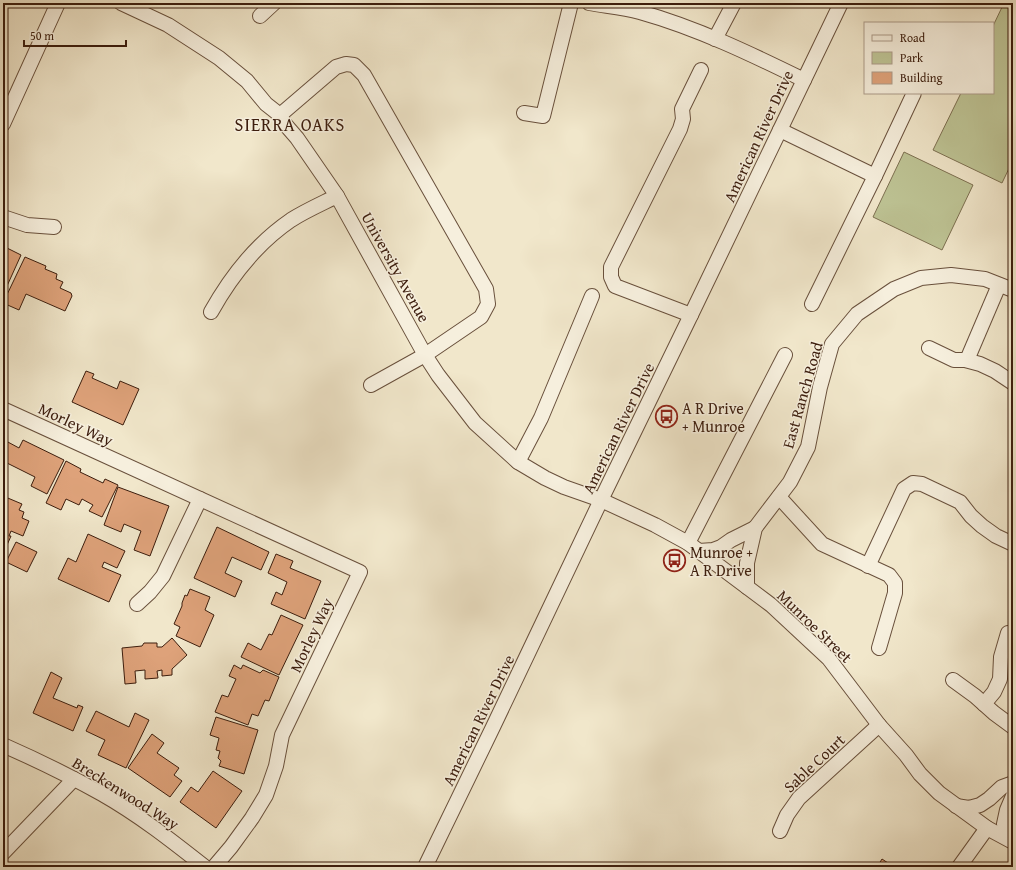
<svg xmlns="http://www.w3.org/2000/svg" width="1016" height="870" viewBox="0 0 1016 870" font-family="'Gentium Book Plus',serif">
<rect width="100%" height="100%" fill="#f1e7cb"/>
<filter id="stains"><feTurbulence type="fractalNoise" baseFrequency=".005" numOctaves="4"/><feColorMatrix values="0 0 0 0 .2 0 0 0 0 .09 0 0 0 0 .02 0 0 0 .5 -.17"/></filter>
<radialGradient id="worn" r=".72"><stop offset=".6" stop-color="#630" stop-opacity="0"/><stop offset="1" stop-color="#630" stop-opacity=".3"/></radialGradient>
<!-- green -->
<g fill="#bec495" stroke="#7d7051">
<path d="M1004 3H1013V160L1002 183 933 150 961 93H993V26Z"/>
<path d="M904 152 973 185 942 250 873 217Z"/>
</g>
<!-- building -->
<g fill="#dea27a" stroke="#3c1d0d">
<path d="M3 246 21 255 7 286 3 284Z"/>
<path d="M25 257 46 266 45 269 57 274 56 279 63 282 60 288 71 293 72 296 65 311 26 294 19 310 3 303Z"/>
<path d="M86 371 94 374 92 378 117 389 120 381 139 389 123 425 72 402Z"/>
<path d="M23 440 64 460 47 494 31 486 35 477 3 461V447L6 441 19 448Z"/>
<path d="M66 461 81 469 80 472 103 483 105 479 118 485 102 517 89 511 93 505 82 499 79 505 66 499 61 510 46 503Z"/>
<path d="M118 487 169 506 150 556 134 550 141 531 124 524 121 532 104 525Z"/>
<path d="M3 496 22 504 19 510 24 512 22 518 29 521 23 536 11 531 9 536H11L7 545 3 543Z"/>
<path d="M217 527 269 552 261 570 232 557 225 573 242 581 235 597 194 578Z"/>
<path d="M88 534 125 551 117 568 104 562 102 567 121 575 109 602 58 579 68 558 76 562Z"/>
<path d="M16 542 37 552 27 572 6 562Z"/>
<path d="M276 554 293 561 290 568 321 581 305 619 271 604 276 592 282 595 287 582 268 573Z"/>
<path d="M190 589 210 597 205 610 214 615 200 647 176 636 180 627 174 624 182 606V603L185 595 187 596Z"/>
<path d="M281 615 303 625 279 675 241 657 248 643 261 650 269 634 272 635Z"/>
<path d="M172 638 187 655 172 669V675L162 676V670L157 671 158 678 145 679V670L135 671 136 683 125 684 122 648 142 646 144 643H157V647H162Z"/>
<path d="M234 665 241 669 243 665 260 673 263 670 279 677 269 701 265 700 258 716 252 714 248 725 215 712 222 695 228 697 236 679 229 676Z"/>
<path d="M51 672 62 678 53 698 77 708 78 705 83 707 73 731 33 713Z"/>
<path d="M96 711 129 727 135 713 149 720 126 768 98 755 105 740 86 731Z"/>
<path d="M216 717 258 730 244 774 219 766 221 761 218 758 220 751 216 750 219 738 210 735Z"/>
<path d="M152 734 164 743 157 753 179 768 174 775 182 781 170 797 128 768Z"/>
<path d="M213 771 242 791 216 828 180 802 191 787 198 792Z"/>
<path d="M882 859 894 867H877Z"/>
</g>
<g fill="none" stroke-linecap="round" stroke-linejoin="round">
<defs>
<g id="minor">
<path d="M121 3 168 25 219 58 247 81 266 104 280 115 284 123 297 138 337 196 425 355 438 375 475 423 518 462 545 478 564 487 601 500 655 525 688 543 711 560 771 605 829 659 879 725 906 755 920 774 939 793 987 828 1013 842"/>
<path d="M589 3C605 6 623 7 640 12 697 28 751 54 804 80"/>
<path d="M260 16 274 3"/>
<path d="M715 39 734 3"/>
<path d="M524 113 543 116 571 3"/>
<path d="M280 115 336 67 346 64 354 65 364 75 486 289 488 304 481 317 425 355 371 385"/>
<path d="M3 124 58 3"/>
<path d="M780 130 875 176 812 304"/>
<path d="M875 176 914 93"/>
<path d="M3 217 27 225 54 227"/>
<path d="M211 312C231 276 256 244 291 220 305 211 321 204 337 196"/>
<path d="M691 315 615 286 611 277V267L680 129 683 119 682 109 701 70"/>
<path d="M929 348 954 360H965L980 364 995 371 1013 383"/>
<path d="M967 360 999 285"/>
<path d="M3 409 360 572 282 735 276 766 266 795 252 818 231 847 214 867"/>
<path d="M518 462 541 418 592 296"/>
<path d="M779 497 822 544 889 575 895 583V593L879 648"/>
<path d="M688 543 785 355"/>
<path d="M699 551 713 550 721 547 731 540 755 528"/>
<path d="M868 566 904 489 913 483 922 484 960 502 971 516 982 526 996 536 1013 544"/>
<path d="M747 587V563L755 528 790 482 808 447 820 387 832 344 857 314 894 289 921 278 951 275 985 279 1013 290"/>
<path d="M137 604 150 592 163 576 200 499"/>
<path d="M953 680 975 696 994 713 1013 727"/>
<path d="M984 704 994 692 1000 679 1001 657 1008 633"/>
<path d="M3 745C37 760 70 776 102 794 139 815 172 841 205 867"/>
<path d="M956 806 969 808 980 805 989 799 1002 787 1013 783"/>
<path d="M780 831 787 815 799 798 879 725"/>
<path d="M1010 840 1004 824 1007 810 1013 796"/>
<path d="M3 853 74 779"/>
<path d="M425 867 493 727 601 500 691 315 841 3"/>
<path d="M959 867 987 828"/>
</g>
</defs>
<!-- minor casing -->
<use href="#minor" stroke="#69503c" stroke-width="16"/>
<!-- minor -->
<use href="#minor" stroke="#f6efdd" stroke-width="14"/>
</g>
<!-- icons -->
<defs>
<symbol id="bus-ring" viewBox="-11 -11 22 22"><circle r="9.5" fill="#f6efdd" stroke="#8f2418" stroke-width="1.5"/><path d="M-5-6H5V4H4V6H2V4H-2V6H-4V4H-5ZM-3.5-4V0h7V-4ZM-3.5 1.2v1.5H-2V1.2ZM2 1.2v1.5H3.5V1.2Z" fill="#8f2418"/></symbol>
</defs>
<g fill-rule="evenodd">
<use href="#bus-ring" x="654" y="404" width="25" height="25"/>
<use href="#bus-ring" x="662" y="548" width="25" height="25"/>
</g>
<g text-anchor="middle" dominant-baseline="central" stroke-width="3" stroke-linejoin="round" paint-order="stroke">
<!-- street labels -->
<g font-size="16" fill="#3c1d0d" stroke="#f6efdd">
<text transform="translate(758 136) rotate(-65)">American River Drive</text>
<text transform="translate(396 267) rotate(61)">University Avenue</text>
<text transform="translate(802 395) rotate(-74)">East Ranch Road</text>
<text transform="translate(76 424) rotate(25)">Morley Way</text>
<text transform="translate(618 428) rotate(-64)">American River Drive</text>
<text transform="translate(815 626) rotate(44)">Munroe Street</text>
<text transform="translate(311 635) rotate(-65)">Morley Way</text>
<text transform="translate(478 720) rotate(-64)">American River Drive</text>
<text transform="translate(814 763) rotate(-43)">Sable Court</text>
<text transform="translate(126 793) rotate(32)">Breckenwood Way</text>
</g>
<!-- poi labels -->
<g font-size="16" fill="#3c1d0d" stroke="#f6efdd" text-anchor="start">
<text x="682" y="408">A R Drive<tspan x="682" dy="18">+ Munroe</tspan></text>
<text x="690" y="552">Munroe +<tspan x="690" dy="18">A R Drive</tspan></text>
</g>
<!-- quarter labels -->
<g font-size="18" letter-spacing="1" fill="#3c1d0d" stroke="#f6efdd">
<text x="290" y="124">SIERRA OAKS</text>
</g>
</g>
<!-- margin -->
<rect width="1016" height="870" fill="none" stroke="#f1e7cb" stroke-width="16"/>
<rect x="4" y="4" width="1008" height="862" fill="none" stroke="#3c1d0d" stroke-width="2"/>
<rect x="8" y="8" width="1000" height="854" fill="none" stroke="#3c1d0d"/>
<!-- legend -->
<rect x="864" y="22" width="130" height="72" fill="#f6efdd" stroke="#ac9b8a"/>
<rect x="872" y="35" width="20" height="6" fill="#f6efdd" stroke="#ac9b8a"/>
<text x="900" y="42" font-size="12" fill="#3c1d0d">Road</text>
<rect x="872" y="52" width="20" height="12" fill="#bec495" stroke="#ac9b8a"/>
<text x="900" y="62" font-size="12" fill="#3c1d0d">Park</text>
<rect x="872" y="72" width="20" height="12" fill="#dea27a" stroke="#ac9b8a"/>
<text x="900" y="82" font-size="12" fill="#3c1d0d">Building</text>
<!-- scale -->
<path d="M24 40v6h102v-6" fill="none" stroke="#3c1d0d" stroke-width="2"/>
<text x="30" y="40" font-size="12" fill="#3c1d0d" stroke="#f6efdd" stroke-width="3" paint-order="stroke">50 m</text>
<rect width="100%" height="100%" filter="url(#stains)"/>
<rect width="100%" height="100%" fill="url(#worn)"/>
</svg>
